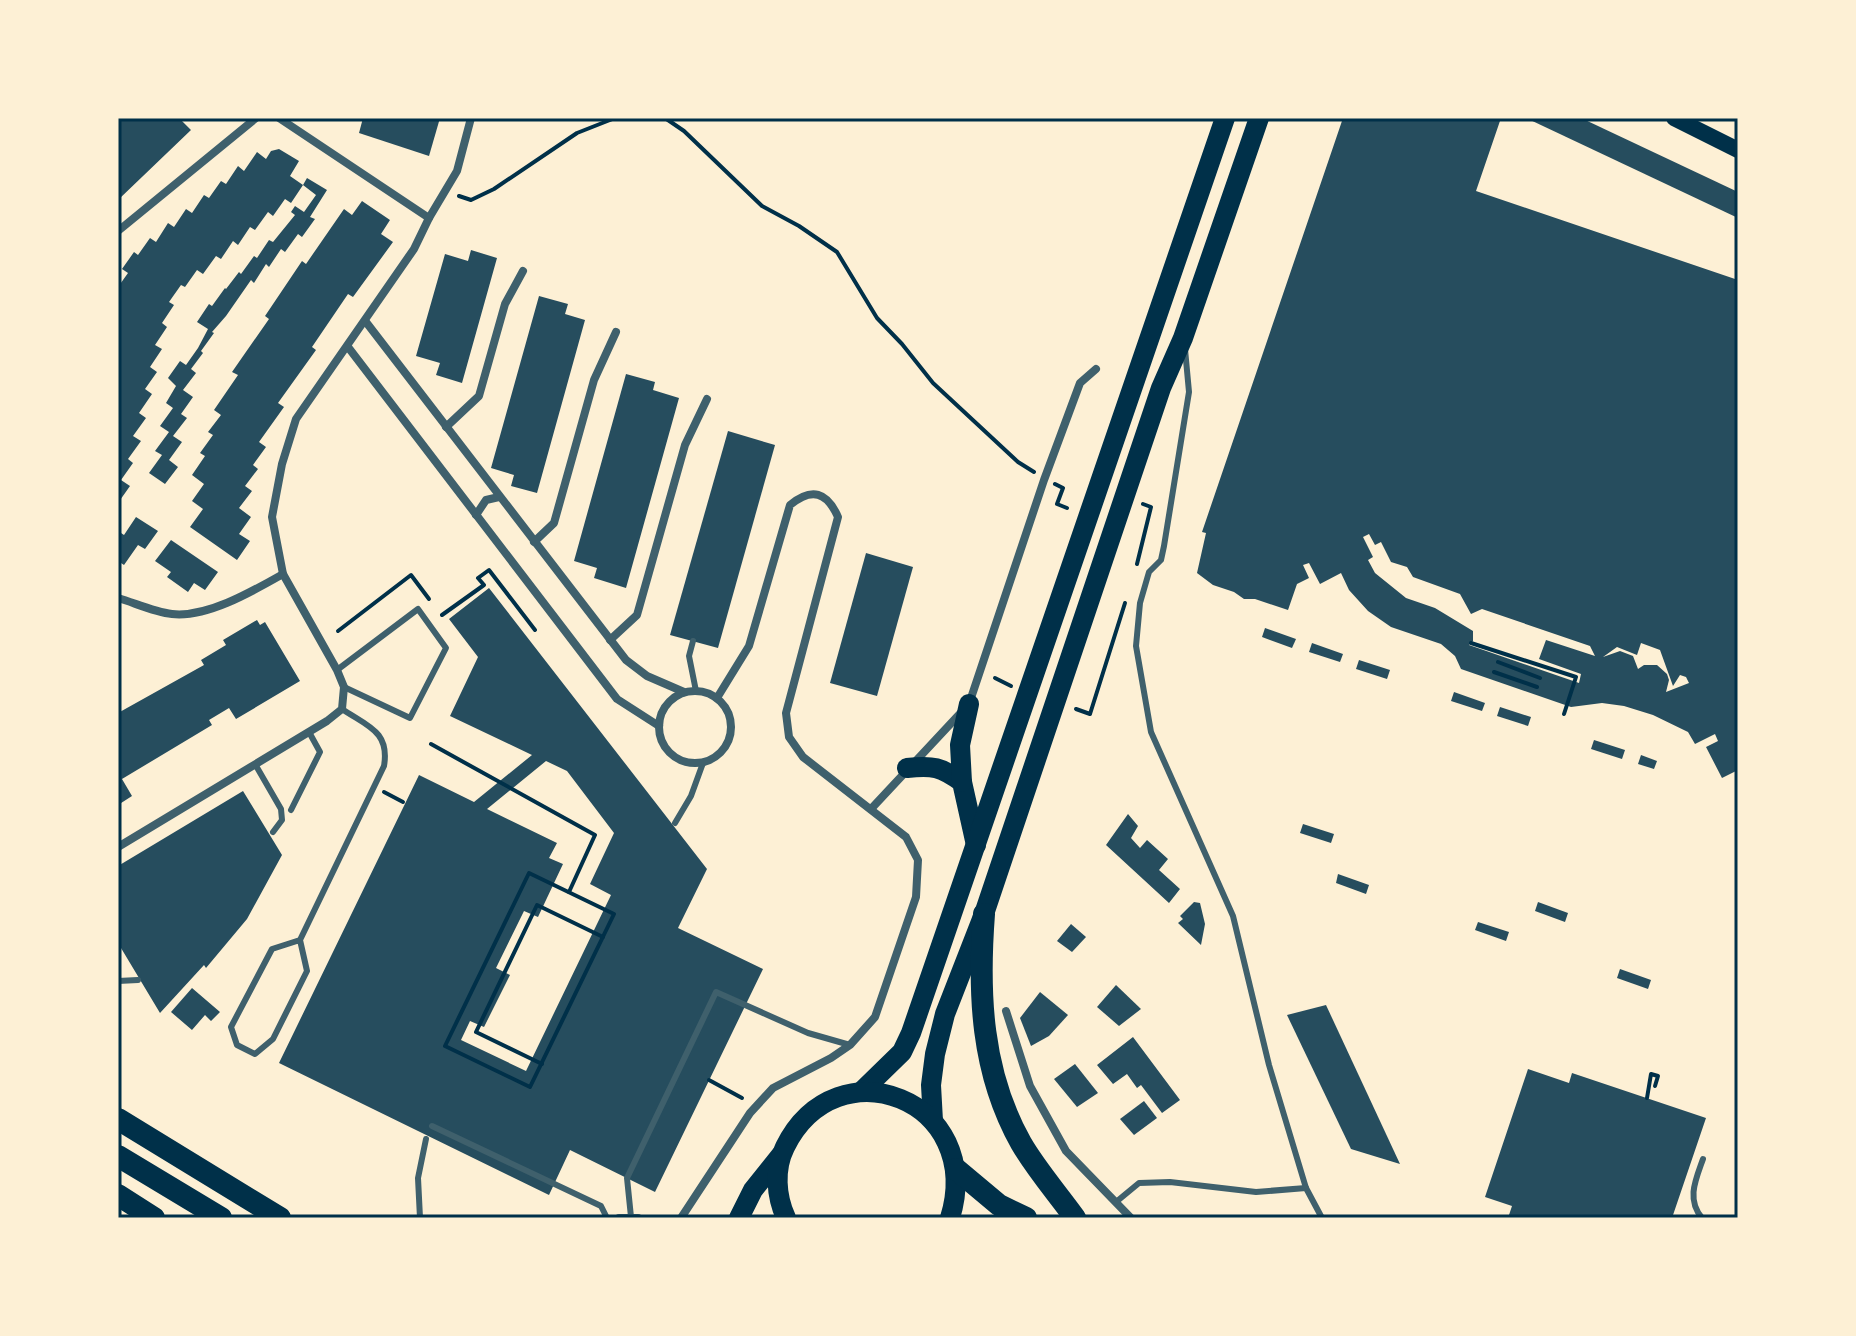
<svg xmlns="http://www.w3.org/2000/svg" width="1856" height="1336" viewBox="0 0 1856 1336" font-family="Roboto,sans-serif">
<rect width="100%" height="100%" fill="#fdf0d5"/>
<!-- building -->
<g fill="#264d5e" fill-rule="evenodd">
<path d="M118 118H182L181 120 191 130 118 200Z"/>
<path d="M363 118H440L429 156 359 133Z"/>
<path d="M1343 118H1501L1476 191 1738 280V770L1722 778 1706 747 1718 741 1715 734 1695 744 1688 732 1653 715 1624 706 1602 703 1571 707 1461 669 1455 656 1441 644 1391 627 1368 611 1349 590 1341 573 1320 584 1309 563 1303 565 1309 578 1297 584 1288 610 1255 599H1244L1234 592 1213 585 1197 573 1206 533 1202 532ZM1369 534 1375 545 1381 542 1391 562 1407 567 1413 577 1460 594 1471 614 1482 609 1590 646 1595 656 1546 640 1539 659 1581 674 1579 683 1469 645 1473 641V631L1435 608 1406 598 1375 573 1368 560 1373 557 1363 537ZM1641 643 1660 650 1673 686 1680 675 1686 677 1689 683 1666 692 1669 680 1667 674 1657 665H1644L1638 669 1633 656 1620 651 1603 657 1617 647 1637 655Z"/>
<path d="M1526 118H1581L1738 192V218Z"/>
<path d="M279 149 299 161 290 176 303 185 291 203 285 199 273 216 268 212 255 230 250 227 238 245 233 241 221 259 216 256 203 274 197 270 185 287 181 285 169 302 174 305 162 323 167 327 155 345 162 349 150 367 157 372 145 389 152 394 139 413 146 418 133 436 141 441 128 459 133 463 121 480 130 486 118 503V299L121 294 118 292V287L128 273 122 269 134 252 138 255 150 238 156 242 168 223 174 227 186 209 192 213 204 195 209 198 221 181 226 184 238 166 244 171 257 152 266 159 271 151Z"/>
<path d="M307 178 327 190 310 217 315 219 302 237 298 234 285 252 281 249 269 267 266 264 254 283 251 280 226 316 212 332 214 333 201 351 203 353 191 369 196 373 183 390 193 397 181 414 187 418 173 436 182 442 169 460 178 467 165 484 149 473 162 455 155 451 169 432 160 426 173 408 166 403 176 386 168 378 180 361 186 365 198 348 208 329 197 322 209 304 212 306 225 288 226 289 239 272 241 274 254 256 257 258 269 240 273 242 295 215 291 212 295 206 304 212 316 195 303 185Z"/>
<path d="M362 201 390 220 381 234 393 242 353 297 348 294 312 347 316 350 278 403 284 407 259 442 266 447 253 465 258 469 245 486 252 491 239 508 251 517 239 534 250 541 237 560 190 527 203 509 192 501 204 484 192 475 205 456 200 453 213 435 208 432 221 415 214 410 238 375 232 372 269 319 265 316 302 261 306 264 344 209 352 215Z"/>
<path d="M471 250 497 258 462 383 436 375 440 363 416 356 445 254 468 261Z"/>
<path d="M539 296 568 304 565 314 585 320 537 493 511 486 514 475 491 468Z"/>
<path d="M626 374 655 382 653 390 679 398 626 588 594 578 597 568 574 561Z"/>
<path d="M728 431 775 445 718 648 670 635Z"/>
<path d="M136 517 158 531 145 549 138 545 124 565 118 561V543L121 540 118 531 124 535Z"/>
<path d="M171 540 218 572 205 590 194 583 188 592 167 577 171 572 155 561Z"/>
<path d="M866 553 913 567 877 696 830 683Z"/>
<path d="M489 588 707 869 678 928 763 969 655 1192 570 1150 549 1195 279 1063 419 775 474 802 532 755 450 716 478 657 449 619ZM546 761 567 771 614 833 590 884 611 895 526 1071 461 1040 470 1021 484 1027 510 975 496 968 524 911 538 917 563 864 549 858 557 843 487 809Z"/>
<path d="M257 620 260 625 265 622 300 681 236 719 229 708 209 720 212 725 122 779 132 796 118 805V713L204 665 201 660 226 645 223 640Z"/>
<path d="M1265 628 1296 639 1292 648 1262 637Z"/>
<path d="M1312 643 1343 654 1340 662 1309 652Z"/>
<path d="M1359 660 1390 670 1387 679 1356 669Z"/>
<path d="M1454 692 1485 703 1482 711 1451 701Z"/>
<path d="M1500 707 1531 717 1528 726 1497 716Z"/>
<path d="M1594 740 1625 750 1622 759 1591 749Z"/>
<path d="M1641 755 1657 761 1654 769 1638 764Z"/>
<path d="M243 791 282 855 247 919 206 968 204 965 160 1013 118 943V866Z"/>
<path d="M1128 814 1138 826 1131 838 1140 848 1147 840 1168 859 1159 870 1180 889 1169 903 1106 845Z"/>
<path d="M1303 824 1334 834 1331 843 1300 833Z"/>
<path d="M1338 874 1369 885 1366 894 1336 883Z"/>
<path d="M1194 902 1200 903 1205 924 1201 945 1178 923 1183 919 1180 916Z"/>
<path d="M1538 902 1568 913 1565 922 1535 911Z"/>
<path d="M1478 922 1509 932 1506 941 1475 930Z"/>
<path d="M1071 924 1086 937 1072 952 1057 941Z"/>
<path d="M1620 969 1651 980 1648 989 1617 978Z"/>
<path d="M1116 985 1141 1009 1119 1026 1097 1007Z"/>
<path d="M192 988 220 1012 211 1021 205 1015 192 1030 171 1012Z"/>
<path d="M1040 992 1068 1015 1049 1036 1031 1046 1020 1018Z"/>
<path d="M1326 1005 1400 1164 1351 1149 1287 1015Z"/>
<path d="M1133 1037 1180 1100 1162 1113 1141 1085 1137 1088 1127 1074 1113 1084 1097 1065Z"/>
<path d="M1075 1064 1098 1093 1077 1107 1054 1079Z"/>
<path d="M1528 1069 1569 1083 1572 1073 1706 1118 1672 1218H1508L1512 1206 1485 1197Z"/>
<path d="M1144 1101 1157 1118 1134 1135 1120 1119Z"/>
</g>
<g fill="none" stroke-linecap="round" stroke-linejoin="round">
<!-- path -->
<g stroke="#003049" stroke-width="4">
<path d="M665 118 684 131 762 206 799 226 837 252 877 318 902 344 933 383 1018 462 1034 472"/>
<path d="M459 196 471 200 494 189 577 133 615 118"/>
<path d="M1055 484 1063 488 1057 504 1067 508"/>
<path d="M1137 564 1151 507 1143 504"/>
<path d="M442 615 484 585 478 578 489 570 535 630"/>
<path d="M338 631 411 575 429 599"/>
<path d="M1471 643 1576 677 1564 714"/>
<path d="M1498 662 1540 678"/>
<path d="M1494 672 1537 687"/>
<path d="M995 678 1011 686"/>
<path d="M1076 709 1090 714 1125 603"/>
<path d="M431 744 595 835 569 892"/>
<path d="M384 792 403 802"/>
<path d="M529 873 614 914 530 1087 445 1046Z"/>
<path d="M542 1064 476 1032 537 905 603 937"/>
<path d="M709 1080 742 1098"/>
<path d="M1647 1098 1651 1074 1658 1076 1655 1086"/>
</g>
<!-- service -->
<g stroke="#3f606c" stroke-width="6">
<path d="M1185 349 1189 392 1164 546 1161 560 1149 572 1140 603 1136 646 1151 732 1233 916 1269 1065 1306 1188 1322 1218"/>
<path d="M693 641 689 656 696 691"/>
<path d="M337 670 418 609 446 648 410 718 344 687"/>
<path d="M255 764 281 809 282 820 273 832"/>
<path d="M291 810 320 752 309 732"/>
<path d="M675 823 691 796 703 763"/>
<path d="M300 940 272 949 231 1027 237 1045 255 1054 273 1039 307 971 300 940 384 766C390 731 367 726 342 709"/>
<path d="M118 981 138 980"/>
<path d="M432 1126 601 1206 607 1218"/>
<path d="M1116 1202 1139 1183 1170 1182 1256 1192 1306 1188"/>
<path d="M631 1217 627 1178 716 992 808 1033 850 1045"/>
<path d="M420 1218 418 1178 426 1139"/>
<path d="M1702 1218C1686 1199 1696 1179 1703 1159"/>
</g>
<!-- minor -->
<g stroke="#3f606c" stroke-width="8">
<path d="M279 118 429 218"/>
<path d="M118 231 256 118"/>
<path d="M366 322 626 660 647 676 684 692"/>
<path d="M348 347 617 699 659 726"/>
<path d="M446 427 479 396 505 304 523 271"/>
<path d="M476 515 486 500 499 497"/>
<path d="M534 542 554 523 594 380 616 332"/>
<path d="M118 598C135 603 154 612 172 614 207 618 253 591 283 574"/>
<path d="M610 640 637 615 685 445 707 399"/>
<circle cx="695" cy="727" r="36"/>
<path d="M871 809 969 704 1044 480 1080 383 1096 369"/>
<path d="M118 847 327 721 342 709 344 687 337 670 283 574 272 517 282 464 296 419 414 249 429 218 457 171 471 118"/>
<path d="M1006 1011 1030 1086 1066 1151 1131 1218"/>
<path d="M619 1218H638"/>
<path d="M681 1218 750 1113 773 1088 831 1058 850 1045 875 1017 916 897 918 860 906 837 803 757 789 737 786 713 838 517C827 492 812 487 790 505L749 646 717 698"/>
</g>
<!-- secondary -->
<path stroke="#003049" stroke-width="16" d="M1674 118 1738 150"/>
<!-- primary -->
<g stroke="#003049" stroke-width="20">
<path d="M907 768C933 765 941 767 962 782L976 845"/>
<path d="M962 782 960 745 969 704"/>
<path d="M861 1092 902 1052 911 1033 1225 118"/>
<path d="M933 1121 931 1085 935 1054 945 1014 984 914 1161 388 1183 338 1259 118"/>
<path d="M739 1218 753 1190 781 1155"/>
<path d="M786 1218C776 1196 774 1169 785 1147 837 1042 986 1100 950 1218"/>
</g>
<!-- motorway -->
<g stroke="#003049" stroke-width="22">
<path d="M984 914C978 993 981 1072 1021 1143 1036 1169 1057 1193 1075 1218"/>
<path d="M118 1119 280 1218"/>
<path d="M118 1156 221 1218"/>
<path d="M956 1169 999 1205 1026 1218"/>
<path d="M118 1195 154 1218"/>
</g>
</g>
<!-- border -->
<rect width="1856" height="1336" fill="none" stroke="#fdf0d5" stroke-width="240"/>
<rect x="120" y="120" width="1616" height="1096" fill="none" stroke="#003049" stroke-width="3"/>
</svg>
